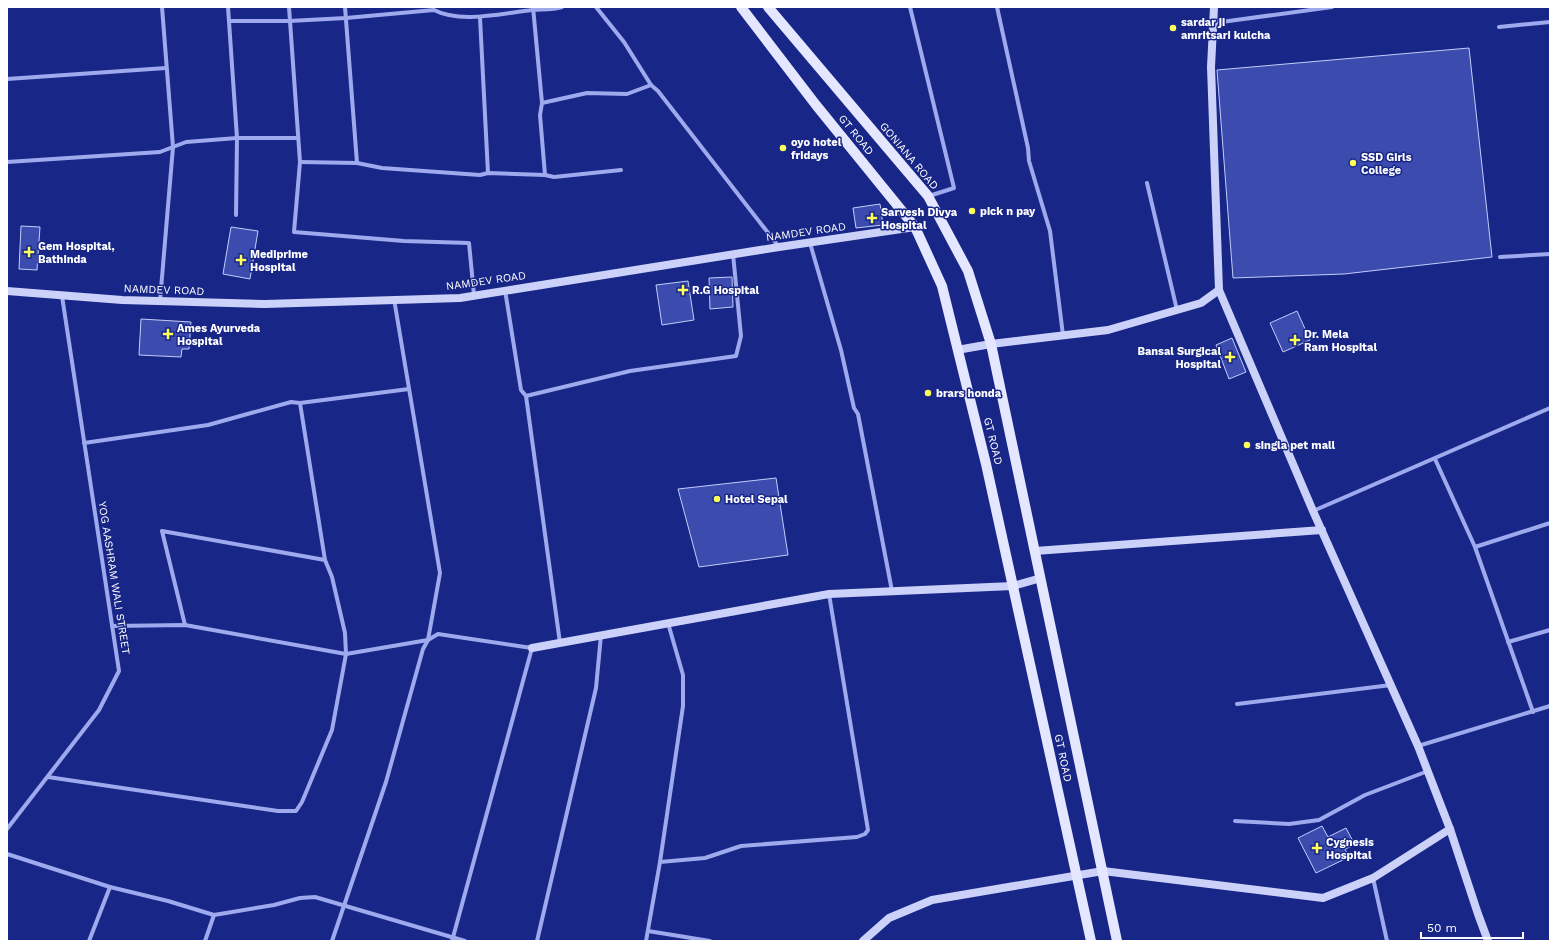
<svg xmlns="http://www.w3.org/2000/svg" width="1557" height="948" viewBox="0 0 1557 948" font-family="'Work Sans',sans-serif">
<rect width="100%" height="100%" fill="#182687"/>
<!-- building -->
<g fill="#3c4cae" stroke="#c4ccfa">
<path d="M1469 48 1492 257 1344 274 1233 278 1217 70Z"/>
<path d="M880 204 883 225 856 228 853 208Z"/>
<path d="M21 226 40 227 37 270 19 269Z"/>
<path d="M231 227 258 231 250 279 223 274Z"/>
<path d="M732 277 733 307 710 309 709 278Z"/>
<path d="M688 281 694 320 662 325 656 285Z"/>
<path d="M1297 311 1310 340 1283 352 1270 323Z"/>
<path d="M141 319 191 322 189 349H182L181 357 139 355Z"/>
<path d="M1232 338 1246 372 1229 379 1216 345Z"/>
<path d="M776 478 788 555 699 567 678 489Z"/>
<path d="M1322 826 1328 837 1346 828 1355 845 1345 849 1349 857 1316 873 1298 838Z"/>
</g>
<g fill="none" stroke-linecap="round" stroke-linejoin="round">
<!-- street -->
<g stroke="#9eaaed" stroke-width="4">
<path d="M228 7 237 138 236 215"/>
<path d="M289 7 300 162 294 232 404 241 469 243 474 295"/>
<path d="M345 7 357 163"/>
<path d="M533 7 542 103 540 115 545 175"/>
<path d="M596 7 624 42 651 85 658 91 779 247"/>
<path d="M910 7 954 188 929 196"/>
<path d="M997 7 1028 148 1029 161 1050 231 1063 335"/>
<path d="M480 18 488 173"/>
<path d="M229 21H289L346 18 434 10C461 24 503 13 532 10 542 9 552 10 562 7"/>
<path d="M1214 23 1332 7"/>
<path d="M1499 27 1550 22"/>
<path d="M7 79 166 68"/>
<path d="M542 103 587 93 627 94 651 85"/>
<path d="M7 162 160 152 186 142 237 138H298"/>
<path d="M300 162 357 163 382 168 480 175 488 173 545 175 554 177 621 170"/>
<path d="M1147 183 1177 310"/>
<path d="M810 243 841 350 854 408 858 414 892 591"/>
<path d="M1500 257 1550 254"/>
<path d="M505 290 521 390 526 396 560 643"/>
<path d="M160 301 173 147 162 7"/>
<path d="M526 396 630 371 736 356 741 336 733 254"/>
<path d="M300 403 409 389"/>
<path d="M1435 459 1475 547 1533 712"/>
<path d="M1313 511 1550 408"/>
<path d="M1475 547 1550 523"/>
<path d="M185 625 162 531 325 560"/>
<path d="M112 626 185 625 346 654 428 640 438 634 532 648 452 941"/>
<path d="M1508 642 1550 630"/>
<path d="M1237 704 1391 685"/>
<path d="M1418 746 1550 706"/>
<path d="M48 777 278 811H296L302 802 332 730 346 654 345 633 332 577 325 560 300 403 291 402 208 425 84 443"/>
<path d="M1235 821 1289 824 1319 820 1365 795 1428 771"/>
<path d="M7 829 99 710 119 671 62 296"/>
<path d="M7 854 110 887 168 901 214 915 274 905 300 898 315 897 465 941"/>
<path d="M660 862 705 858 741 846 857 837 865 834 868 830 829 594"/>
<path d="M1373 878 1387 941"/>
<path d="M648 931 710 941"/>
<path d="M89 941 110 887"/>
<path d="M205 941 214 915"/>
<path d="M332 941 386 782 423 649 428 640 440 573 394 299"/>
<path d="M537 941 596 688 601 635"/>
<path d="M646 941 660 862 683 706V675L668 623"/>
</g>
<!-- secondary -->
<g stroke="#cbd1f9" stroke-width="8">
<path d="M1219 290 1313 511 1418 746 1450 829 1478 914 1488 941"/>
<path d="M7 291 122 300 265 304 460 298 779 247 915 227"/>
<path d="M957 350 991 344 1108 330 1201 303 1219 290 1211 67 1214 7"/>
<path d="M1035 551 1322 530"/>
<path d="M532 648 829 594 1013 586 1041 578"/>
<path d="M863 941 889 918 932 900 1103 871 1323 898 1373 878 1450 829"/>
</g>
<!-- primary -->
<g stroke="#e4e7ff" stroke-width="10">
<path d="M741 7 816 105 915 227 942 286 986 464 1091 941"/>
<path d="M768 7 928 196 968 271 991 344 1117 941"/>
</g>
</g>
<!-- markers -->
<g fill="#fdff5a" stroke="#182687" stroke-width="1.5">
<circle cx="1173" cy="28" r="4"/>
<circle cx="783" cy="148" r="4"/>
<circle cx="1353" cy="163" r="4"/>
<circle cx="972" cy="211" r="4"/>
<path d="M870 212h4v4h4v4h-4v4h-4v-4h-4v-4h4z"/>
<path d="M27 246h4v4h4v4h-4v4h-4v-4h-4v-4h4z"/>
<path d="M239 254h4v4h4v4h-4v4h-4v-4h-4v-4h4z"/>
<path d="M681 284h4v4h4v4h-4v4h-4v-4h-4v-4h4z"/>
<path d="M166 328h4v4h4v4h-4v4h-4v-4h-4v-4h4z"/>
<path d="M1293 334h4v4h4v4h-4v4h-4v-4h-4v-4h4z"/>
<path d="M1228 351h4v4h4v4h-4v4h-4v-4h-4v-4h4z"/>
<circle cx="928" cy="393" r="4"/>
<circle cx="1247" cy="445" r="4"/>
<circle cx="717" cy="499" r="4"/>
<path d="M1315 842h4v4h4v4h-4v4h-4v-4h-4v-4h4z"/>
</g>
<g text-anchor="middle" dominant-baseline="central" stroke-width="3" stroke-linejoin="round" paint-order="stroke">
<!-- poi labels -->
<g font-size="11" font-weight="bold" fill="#fff" stroke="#182687" text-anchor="start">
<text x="1181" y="22">sardar ji<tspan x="1181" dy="13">amritsari kulcha</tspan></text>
<text x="791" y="142">oyo hotel<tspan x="791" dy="13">fridays</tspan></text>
<text x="1361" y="157">SSD Girls<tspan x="1361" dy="13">College</tspan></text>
<text x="980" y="211">pick n pay</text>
<text x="881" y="212">Sarvesh Divya<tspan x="881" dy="13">Hospital</tspan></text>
<text x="38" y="246">Gem Hospital,<tspan x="38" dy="13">Bathinda</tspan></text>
<text x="250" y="254">Mediprime<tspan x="250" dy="13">Hospital</tspan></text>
<text x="692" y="290">R.G Hospital</text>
<text x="177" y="328">Ames Ayurveda<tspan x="177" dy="13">Hospital</tspan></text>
<text x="1304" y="334">Dr. Mela<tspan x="1304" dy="13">Ram Hospital</tspan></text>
<text x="1221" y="351" text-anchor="end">Bansal Surgical<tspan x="1221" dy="13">Hospital</tspan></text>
<text x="936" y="393">brars honda</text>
<text x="1255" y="445">singla pet mall</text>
<text x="725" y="499">Hotel Sepal</text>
<text x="1326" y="842">Cygnesis<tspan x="1326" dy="13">Hospital</tspan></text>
</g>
<!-- street labels -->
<g font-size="11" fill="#fff" stroke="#182687">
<text transform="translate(856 135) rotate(51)">GT ROAD</text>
<text transform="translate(909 156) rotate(50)">GONIANA ROAD</text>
<text transform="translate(806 232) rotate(-8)">NAMDEV ROAD</text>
<text transform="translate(486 281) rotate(-8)">NAMDEV ROAD</text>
<text transform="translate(164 290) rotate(2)">NAMDEV ROAD</text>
<text transform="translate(993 441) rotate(76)">GT ROAD</text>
<text transform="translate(114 578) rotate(81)">YOG AASHRAM WALI STREET</text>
<text transform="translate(1063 758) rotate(78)">GT ROAD</text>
</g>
</g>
<!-- border -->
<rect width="1557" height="948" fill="none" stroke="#ffffff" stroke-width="16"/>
<!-- scale -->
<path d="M1421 932v6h102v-6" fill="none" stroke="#ffffff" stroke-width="2"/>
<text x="1427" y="932" font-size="12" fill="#ffffff" stroke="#182687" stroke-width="3" paint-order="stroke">50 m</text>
</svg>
